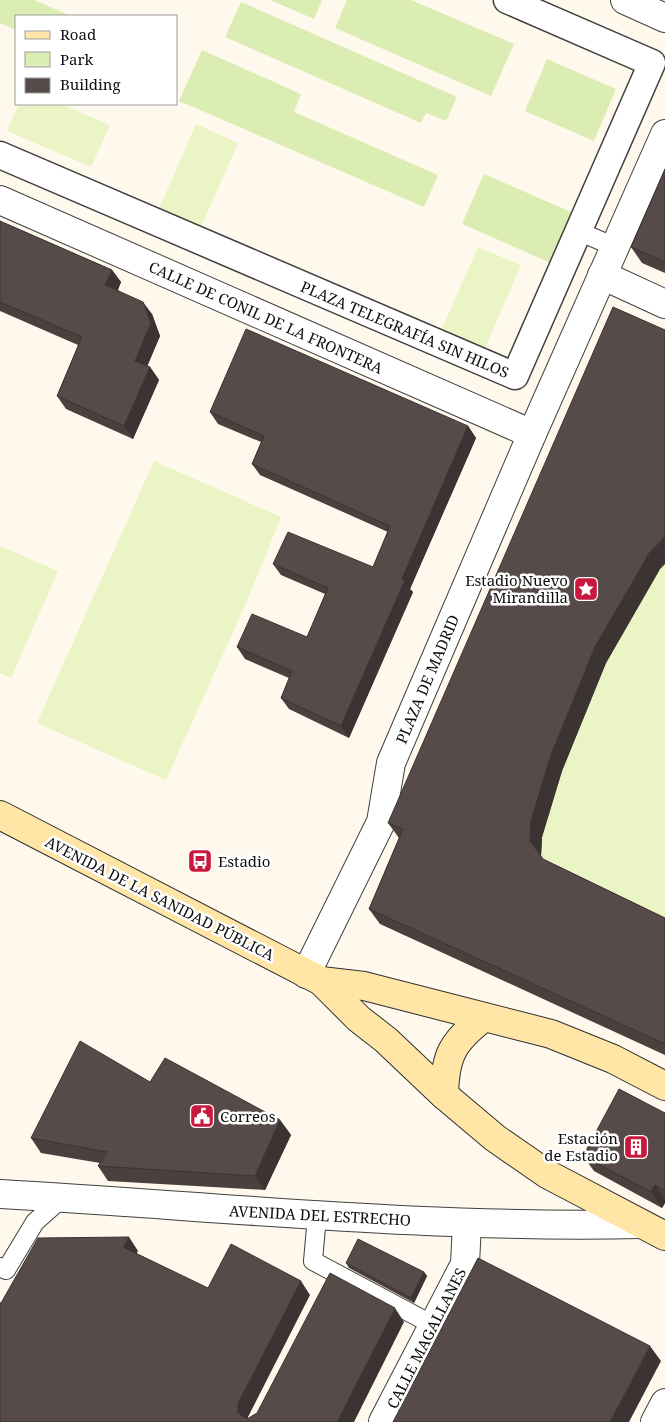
<svg xmlns="http://www.w3.org/2000/svg" width="665" height="1422" viewBox="0 0 665 1422" font-family="'Noto Serif',serif">
<rect width="100%" height="100%" fill="#fff8ec"/>
<!-- green -->
<g fill="#dbedb2">
<path d="M0 0H34L71 16H16V30L0 23Z"/>
<path d="M270 0H322L314 19Z"/>
<path d="M347 0H411L514 44 491 96 335 28Z"/>
<path d="M241 2 457 97 446 121 426 113 421 123 225 37Z"/>
<path d="M202 50 301 94 294 112 438 175 424 207 179 101Z"/>
<path d="M547 59 616 89 594 141 525 111Z"/>
<path d="M484 174 585 218 562 268 462 224Z"/>
</g>
<!-- pitch -->
<g fill="#ebf4c5">
<path d="M19 104H61L110 125 91 167 7 131Z"/>
<path d="M196 124 238 143 201 227 159 209Z"/>
<path d="M478 247 521 265 484 350 441 331Z"/>
<path d="M665 340V1055L380 924 414 845Z"/>
<path d="M154 461 281 517 247 601 166 780 37 723Z"/>
<path d="M0 546 58 571 11 678 0 673Z"/>
</g>
<g fill="none" stroke-linecap="round" stroke-linejoin="round">
<defs>
<g id="service">
<path d="M578 231 615 247"/>
<path d="M317 1216 313 1261 433 1325"/>
<path d="M0 1267 6 1270 35 1222 62 1198"/>
</g>
<path id="pedestrian" d="M0 155 515 376 652 63 507 0"/>
<g id="minor">
<path d="M625 0 665 18"/>
<path d="M0 200 532 434"/>
<path d="M602 275 665 304"/>
<path d="M306 974 381 822 391 763 532 434 665 134"/>
<path d="M0 1194C214 1206 427 1229 641 1224"/>
<path d="M383 1422 465 1264 467 1223"/>
<path d="M655 1422 665 1403"/>
</g>
<g id="secondary">
<path d="M0 815 321 981 359 1019 386 1040 444 1095 495 1138 547 1174 665 1236"/>
<path d="M321 981 364 986 551 1034 613 1059 665 1086"/>
<path d="M444 1095C445 1056 452 1042 483 1018"/>
</g>
</defs>
<!-- service casing -->
<use href="#service" stroke="#404040" stroke-width="20"/>
<!-- pedestrian casing -->
<use href="#pedestrian" stroke="#404040" stroke-width="29"/>
<!-- minor casing -->
<use href="#minor" stroke="#404040" stroke-width="30"/>
<!-- secondary casing -->
<use href="#secondary" stroke="#2f2f2f" stroke-width="30"/>
<!-- service -->
<use href="#service" stroke="#fff" stroke-width="18"/>
<!-- pedestrian -->
<use href="#pedestrian" stroke="#fff" stroke-width="26"/>
<!-- minor -->
<use href="#minor" stroke="#fff" stroke-width="28"/>
<!-- secondary -->
<use href="#secondary" stroke="#ffe6a7" stroke-width="28"/>
</g>
<!-- wall -->
<g fill="#4a403e">
<path d="M665 169V273L642 263 631 247Z"/>
<path d="M0 221 112 270 121 282 118 290 152 314 160 336 147 366 150 367 159 380 133 439 66 409 57 396 78 345 0 311Z"/>
<path d="M210 412 468 426 476 438 410 589 413 592 349 738 289 709 281 698 289 678 245 659 237 647 307 637 325 594 281 575 273 564 373 567 388 532 260 475 252 464 261 442 218 424Z"/>
<path d="M660 569 606 663 562 771 542 837 541 856 543 859 665 918V1055L380 924 369 909 399 838 388 823Z"/>
<path d="M150 1082 280 1120 291 1135 265 1190 108 1181 98 1166 100 1163 41 1153 31 1138Z"/>
<path d="M665 1113V1203L662 1208 594 1171 583 1156Z"/>
<path d="M346 1263 424 1272 427 1276 414 1303 349 1268Z"/>
</g>
<!-- shaded-wall -->
<g fill="#3c3432">
<path d="M112 270 121 282 114 298 105 285Z"/>
<path d="M143 302 152 314 160 336 144 374 135 361Z"/>
<path d="M150 367 159 380 133 439 124 426Z"/>
<path d="M468 426 476 438 410 589 413 592 349 738 341 726 402 579Z"/>
<path d="M665 536V564L660 569 606 663 562 771 542 837 541 857 530 841 531 821 551 755 595 647 649 553Z"/>
<path d="M280 1120 291 1135 265 1190 255 1176Z"/>
<path d="M655 1185 665 1199V1203L662 1208 651 1192Z"/>
<path d="M129 1237 138 1251 132 1261 123 1247Z"/>
<path d="M424 1272 427 1276 414 1303 411 1298Z"/>
<path d="M301 1281 310 1295 248 1417V1422L238 1413V1403Z"/>
<path d="M395 1308 404 1322 354 1422H337Z"/>
<path d="M650 1346 661 1361 629 1422H610Z"/>
</g>
<!-- building -->
<g fill="#564b48" stroke="#3c3432">
<path d="M665 169V262L631 247Z"/>
<path d="M0 221 112 270 105 285 143 302 151 323 135 361 150 367 124 426 57 396 82 337 0 302Z"/>
<path d="M613 307 665 330V536L649 553 595 647 551 755 531 821 530 841 543 859 665 918V1044L369 909 403 829 388 823Z"/>
<path d="M246 329 468 426 402 579 405 580 341 726 281 698 292 671 237 647 252 614 307 637 328 588 273 564 288 532 373 567 390 526 252 464 264 436 210 412Z"/>
<path d="M80 1041 150 1082 165 1058 280 1120 255 1176 98 1166 107 1152 31 1138Z"/>
<path d="M619 1089 665 1113V1191L655 1185 651 1192 583 1156Z"/>
<path d="M129 1237 123 1247 208 1288 231 1244 301 1281 238 1403V1413L247 1419 257 1413 330 1273 395 1308 337 1422H0V1303H1L38 1238Z"/>
<path d="M358 1239 424 1272 411 1298 346 1263Z"/>
<path d="M478 1258 650 1346 610 1422H393Z"/>
</g>
<!-- icons -->
<defs>
<symbol id="sight-square" viewBox="-11 -11 22 22"><rect x="-9" y="-9" width="18" height="18" rx="4" fill="#c9183e" stroke="#fff"/><path d="M0-6L1.8-2.2L6-1.7L2.9 1.2L3.7 5.4L0 3.3L-3.7 5.4L-2.9 1.2L-6-1.7L-1.8-2.2Z" fill="#fff"/></symbol>
<symbol id="bus-square" viewBox="-11 -11 22 22"><rect x="-9" y="-9" width="18" height="18" rx="4" fill="#c9183e" stroke="#fff"/><path d="M-5-6H5V4H4V6H2V4H-2V6H-4V4H-5ZM-3.5-4V0h7V-4ZM-3.5 1.2v1.5H-2V1.2ZM2 1.2v1.5H3.5V1.2Z" fill="#fff"/></symbol>
<symbol id="civic-square" viewBox="-11 -11 22 22"><rect x="-9" y="-9" width="18" height="18" rx="4" fill="#c9183e" stroke="#fff"/><path d="M-.6-6.5H3V-4.5H.6V-3L4-1V1h2V6H-6V1h2V-1L-.6-3ZM-1.2 2.5V6h2.4V2.5Z" fill="#fff"/></symbol>
<symbol id="building-square" viewBox="-11 -11 22 22"><rect x="-9" y="-9" width="18" height="18" rx="4" fill="#c9183e" stroke="#fff"/><path d="M-4-6H4V6H1V3H-1V6H-4ZM-2.5-4.3h1.7v1.8h-1.7ZM.8-4.3h1.7v1.8H.8ZM-2.5-1h1.7V.8h-1.7ZM.8-1h1.7V.8H.8Z" fill="#fff"/></symbol>
</defs>
<g fill-rule="evenodd">
<use href="#sight-square" x="572" y="575" width="28" height="28"/>
<use href="#bus-square" x="186" y="847" width="28" height="28"/>
<use href="#civic-square" x="188" y="1102" width="28" height="28"/>
<use href="#building-square" x="622" y="1133" width="28" height="28"/>
</g>
<g text-anchor="middle" dominant-baseline="central" stroke-width="5" stroke-linejoin="round" paint-order="stroke">
<!-- street labels -->
<g font-size="15" fill="#0d0d0d" stroke="#fff">
<text transform="translate(266 317) rotate(24)">CALLE DE CONIL DE LA FRONTERA</text>
<text transform="translate(405 329) rotate(23)">PLAZA TELEGRAFÍA SIN HILOS</text>
<text transform="translate(427 679) rotate(-67)">PLAZA DE MADRID</text>
<text transform="translate(160 898) rotate(27)">AVENIDA DE LA SANIDAD PÚBLICA</text>
<text transform="translate(320 1215) rotate(3)">AVENIDA DEL ESTRECHO</text>
<text transform="translate(426 1338) rotate(-63)">CALLE MAGALLANES</text>
</g>
<!-- poi labels -->
<g font-size="15" fill="#0d0d0d" stroke="#fff" text-anchor="end">
<text x="568" y="580">Estadio Nuevo<tspan x="568" dy="17">Mirandilla</tspan></text>
<text x="218" y="861" text-anchor="start">Estadio</text>
<text x="220" y="1116" text-anchor="start">Correos</text>
<text x="618" y="1138">Estación<tspan x="618" dy="17">de Estadio</tspan></text>
</g>
</g>
<!-- legend -->
<rect x="15" y="15" width="162" height="90" fill="#ffffff" stroke="#9e9e9e"/>
<rect x="25" y="31" width="25" height="8" fill="#ffe6a7" stroke="#9e9e9e"/>
<text x="60" y="40" font-size="15" fill="#0d0d0d">Road</text>
<rect x="25" y="52" width="25" height="15" fill="#dbedb2" stroke="#9e9e9e"/>
<text x="60" y="65" font-size="15" fill="#0d0d0d">Park</text>
<rect x="25" y="78" width="25" height="15" fill="#564b48" stroke="#9e9e9e"/>
<text x="60" y="90" font-size="15" fill="#0d0d0d">Building</text>
</svg>
